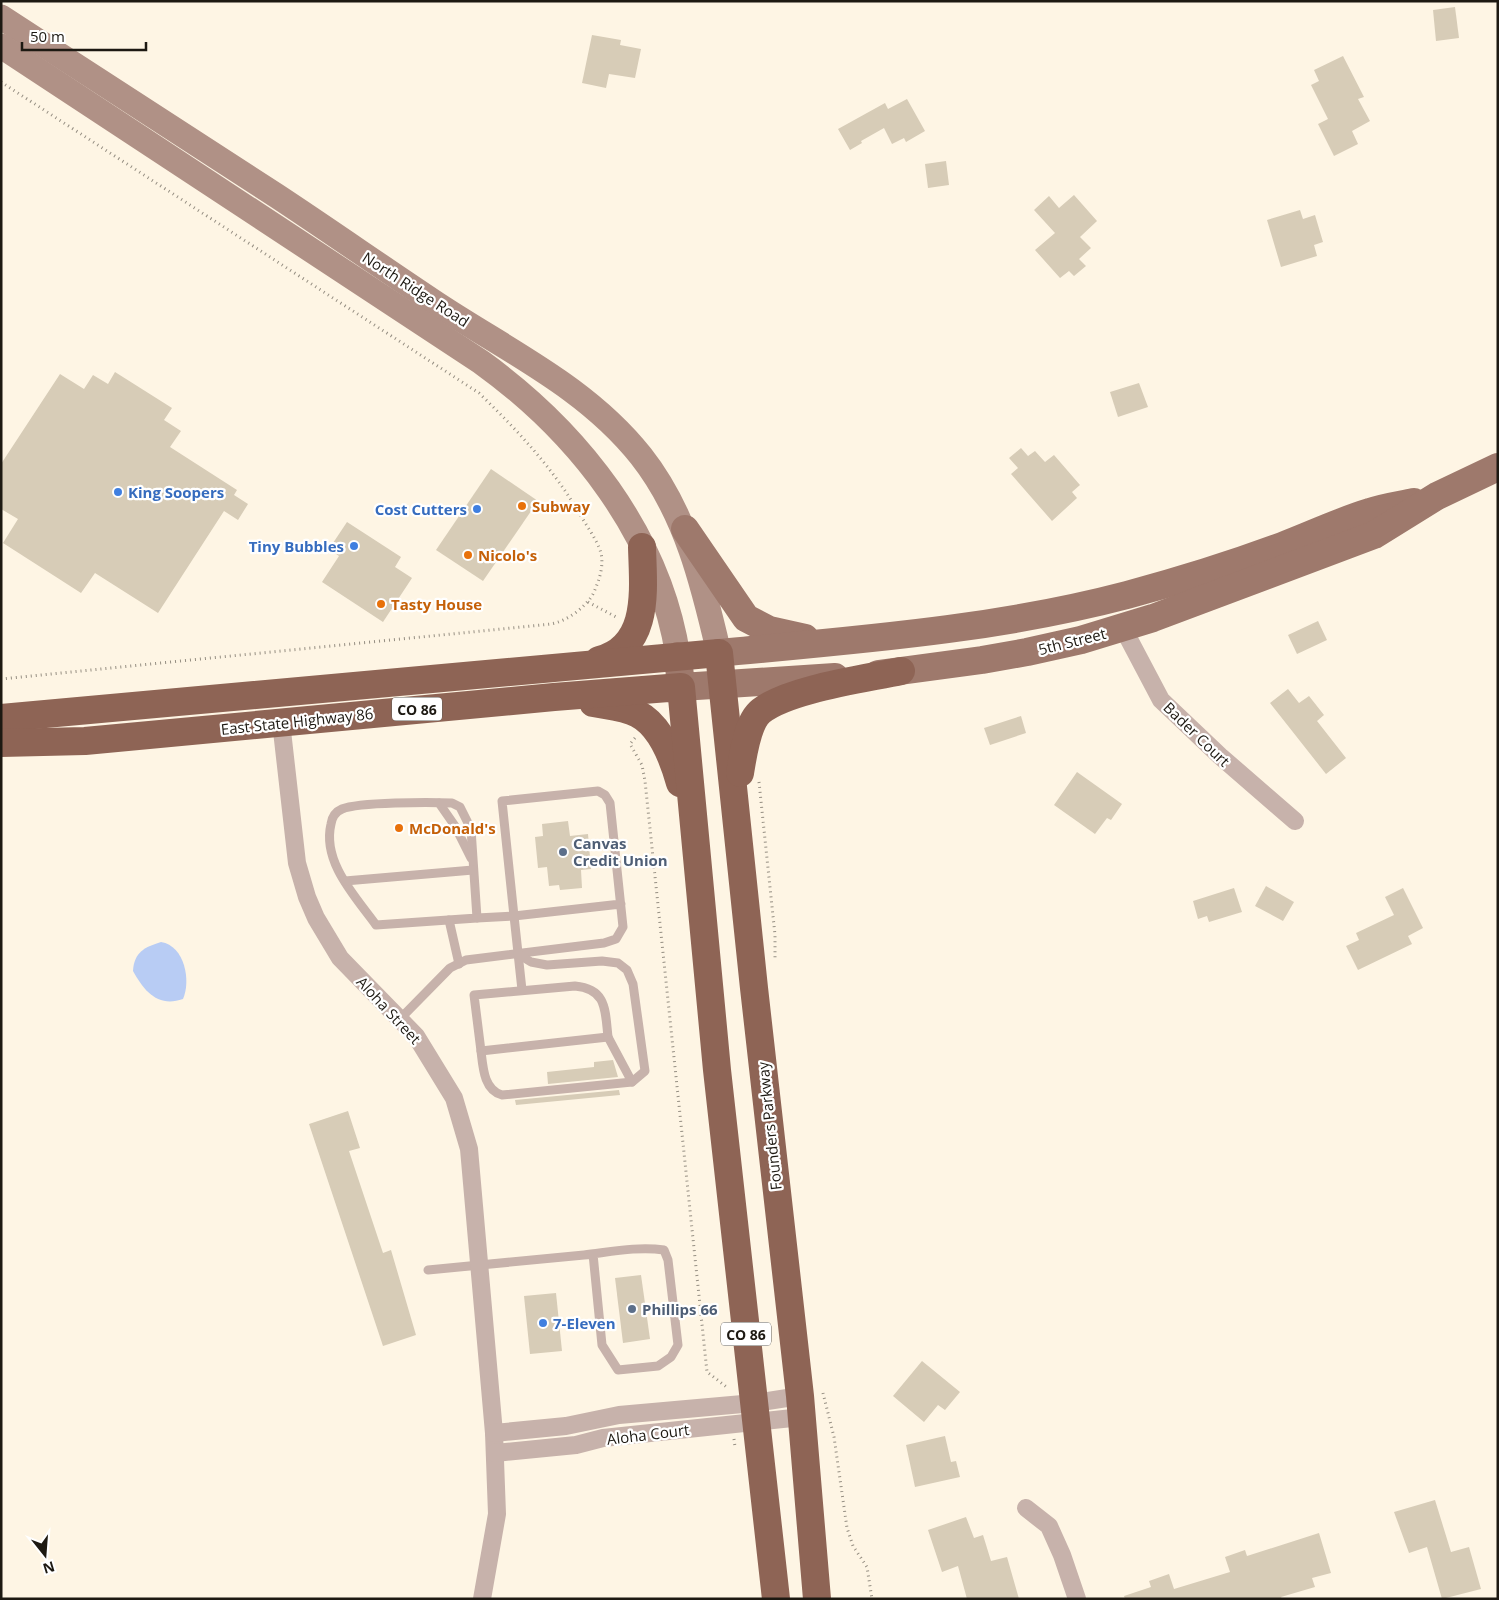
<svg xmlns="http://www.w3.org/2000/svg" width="1499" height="1600" viewBox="0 0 1499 1600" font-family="'Open Sans',sans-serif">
<rect width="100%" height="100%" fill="#fef5e4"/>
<!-- water -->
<path fill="#b8ccf4" d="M161 942C185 946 191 981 183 999 158 1008 144 991 133 971 134 952 145 947 161 942Z"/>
<!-- building -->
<g fill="#d7ccb7">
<path d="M1455 7 1459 38 1436 41 1433 10Z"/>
<path d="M592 35 621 40 620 45 641 49 635 78 609 74 606 88 582 83Z"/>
<path d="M1343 56 1364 97 1358 99 1370 121 1352 131 1358 144 1334 156 1318 124 1328 119 1311 85 1319 81 1314 70Z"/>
<path d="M907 99 925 131 906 142 904 138 892 144 884 128 861 141 862 143 850 150 838 129 885 103 888 109Z"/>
<path d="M946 161 949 185 928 188 925 164Z"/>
<path d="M1074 195 1097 221 1080 237 1091 248 1079 259 1086 266 1074 276 1069 271 1060 278 1035 250 1055 233 1034 210 1049 196 1059 208Z"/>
<path d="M1300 210 1303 219 1315 215 1323 242 1314 245 1317 256 1281 267 1267 220Z"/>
<path d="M115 372 172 408 164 420 181 431 170 447 237 490 234 495 248 504 238 520 224 511 158 613 95 573 81 593 3 543 18 519 1 509V464L60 374 84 389 93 375 108 384Z"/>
<path d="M1139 383 1148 407 1118 417 1110 392Z"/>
<path d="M1021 448 1028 456 1035 451 1045 462 1054 455 1080 485 1072 492 1077 498 1052 521 1011 474 1018 468 1009 458Z"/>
<path d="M491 469 538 501 483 581 436 550Z"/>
<path d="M347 522 401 557 395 567 412 578 383 622 322 582 339 556 329 549Z"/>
<path d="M1318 621 1327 640 1297 654 1288 635Z"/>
<path d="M1288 689 1299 703 1309 696 1324 715 1317 721 1346 758 1326 774 1270 703Z"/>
<path d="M1021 716 1026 733 990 745 984 728Z"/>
<path d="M1077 772 1122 804 1111 820 1107 818 1095 834 1054 805Z"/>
<path d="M568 821 570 836 588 834 591 869 581 870 582 888 560 890 559 885 549 886 547 867 538 868 535 837 543 836 542 824Z"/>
<path d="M1266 886 1294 902 1283 921 1255 906Z"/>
<path d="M1234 888 1242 912 1209 922 1207 916 1198 919 1193 901Z"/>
<path d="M1403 888 1423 928 1408 936 1412 944 1358 970 1346 946 1359 940 1356 933 1394 915 1385 897Z"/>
<path d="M613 1060 618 1077 548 1084 547 1072 594 1067V1062Z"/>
<path d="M619 1090 620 1095 516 1105 515 1100Z"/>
<path d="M348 1111 360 1148 349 1151 383 1253 391 1250 416 1335 383 1346 309 1124Z"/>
<path d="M641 1275 650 1339 623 1343 615 1278Z"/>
<path d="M556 1293 562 1351 530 1354 524 1296Z"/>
<path d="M922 1361 960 1392 945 1410 938 1405 924 1422 893 1396Z"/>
<path d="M945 1436 951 1462 956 1461 960 1477 915 1487 906 1445Z"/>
<path d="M1435 1500 1451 1552 1469 1547 1481 1589 1442 1599 1427 1547 1409 1553 1394 1512Z"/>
<path d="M966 1517 974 1538 983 1535 991 1561 1007 1557 1019 1599H967L958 1566 942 1572 928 1530Z"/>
<path d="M1319 1533 1331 1573 1312 1578 1315 1587 1281 1597 1282 1599H1125L1124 1596 1151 1587 1149 1581 1169 1574 1174 1589 1230 1572 1225 1557 1245 1550 1247 1556Z"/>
</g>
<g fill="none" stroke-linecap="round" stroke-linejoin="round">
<!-- path -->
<g stroke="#958e82" stroke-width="3" stroke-dasharray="1 4" stroke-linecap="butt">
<path d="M1 82 479 393C519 432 553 468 581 516 588 528 597 540 601 553 604 567 599 581 593 594 585 608 567 621 551 624L1 679"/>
<path d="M588 602 618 618"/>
<path d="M635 738 630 744 642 765 645 781 707 1372 728 1388"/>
<path d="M759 782 775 935V960"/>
<path d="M823 1393 834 1437 847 1528 853 1546 867 1567 872 1599"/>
<path d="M734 1439 735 1447"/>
</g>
<!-- lane -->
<g stroke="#c7b2ab" stroke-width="9">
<path d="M439 803 455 826 471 858"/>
<path d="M452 803 460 807 471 829 477 918 376 925C355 896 322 862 331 824 332 817 335 812 342 809 359 802 430 802 452 803Z"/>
<path d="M345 881 473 870"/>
<path d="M477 918 514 916 522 990"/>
<path d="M449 920 459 964"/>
<path d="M575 986C607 989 605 1010 608 1037L481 1051 474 995Z"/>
<path d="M399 1020 450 968 466 960 604 943 616 939 623 927 610 803 605 795 598 791 502 801 514 916 621 904"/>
<path d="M608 1037 632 1082"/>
<path d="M481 1051C483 1068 484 1090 502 1095L632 1082 645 1071 633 984 627 970 618 963 602 961 547 965 531 962 518 954"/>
<path d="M428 1270C480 1265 532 1260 584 1255 610 1252 638 1246 664 1250L668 1260 678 1345 671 1357 658 1366 618 1370 602 1345 593 1254"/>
</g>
<!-- street -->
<g stroke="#c7b2ab" stroke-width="18">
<path d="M1123 628 1161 700 1220 756 1295 821"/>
<path d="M281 722 297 863 307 897 316 918 340 958 416 1036 454 1098 469 1149 494 1433 497 1514 482 1599"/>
<path d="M494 1433 566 1426 619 1415 754 1403 800 1396"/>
<path d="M495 1453 576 1445 603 1438 802 1417"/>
<path d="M1026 1508 1049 1526 1062 1555 1077 1599"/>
</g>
<!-- secondary -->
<g stroke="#b09186" stroke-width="25">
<path d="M1 17C93 77 186 136 277 196 333 233 387 271 443 308 512 353 588 389 641 456 686 513 703 584 719 653"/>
<path d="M1 46 481 362C578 432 659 534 678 656"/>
</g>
<!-- primary -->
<g stroke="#9e796c" stroke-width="28">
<path d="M685 529 746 618 769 630 805 638"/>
<path d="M719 653C855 640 994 630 1127 595 1179 581 1231 565 1282 546 1311 535 1340 521 1370 512 1384 507 1400 505 1414 502"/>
<path d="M678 656 681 687 835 677"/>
<path d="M878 674 982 660 1027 652 1081 640 1153 618 1374 535 1437 496 1498 467"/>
</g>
<!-- highway -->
<g stroke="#8e6455" stroke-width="28">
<path d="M599 660C651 647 643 588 642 547"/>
<path d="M593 703C606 705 619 707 631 711 659 720 673 758 680 783"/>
<path d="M1 718 719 653 754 988 800 1396 817 1599"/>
<path d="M1 743 85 741 554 697 681 687 717 1070 776 1599"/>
<path d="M740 773C743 756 747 722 761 711 789 689 864 679 901 671"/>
</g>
</g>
<!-- markers -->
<g fill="#3f7fe0" stroke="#fff" stroke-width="2">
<circle cx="118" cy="492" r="5"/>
<circle cx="477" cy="509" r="5"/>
<circle cx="354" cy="546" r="5"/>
<circle cx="543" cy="1323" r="5"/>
</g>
<g fill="#e8710a" stroke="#fff" stroke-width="2">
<circle cx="522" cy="506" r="5"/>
<circle cx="468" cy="555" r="5"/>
<circle cx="381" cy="604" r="5"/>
<circle cx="399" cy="828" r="5"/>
</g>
<g fill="#5c6f8a" stroke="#fff" stroke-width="2">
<circle cx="563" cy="852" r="5"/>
<circle cx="632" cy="1309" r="5"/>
</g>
<g text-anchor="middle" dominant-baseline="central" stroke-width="4.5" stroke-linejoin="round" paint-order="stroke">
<!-- shield labels -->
<g fill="#fff" stroke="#615e59" stroke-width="1">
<rect x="392" y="697.5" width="50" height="23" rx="4"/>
<rect x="721" y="1322.5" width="50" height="23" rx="4"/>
</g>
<g font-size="14" font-weight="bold" fill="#1d1912">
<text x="417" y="709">CO 86</text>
<text x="746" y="1334">CO 86</text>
</g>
<!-- street labels -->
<g font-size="15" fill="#1d1912" stroke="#fff">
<text transform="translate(416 289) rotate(33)">North Ridge Road</text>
<text transform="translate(1072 641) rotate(-14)">5th Street</text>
<text transform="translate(297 721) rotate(-6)">East State Highway 86</text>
<text transform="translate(1197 734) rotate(44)">Bader Court</text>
<text transform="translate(389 1010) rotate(47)">Aloha Street</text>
<text transform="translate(769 1126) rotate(-96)">Founders Parkway</text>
<text transform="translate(648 1434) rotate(-7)">Aloha Court</text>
</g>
<!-- shop labels -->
<g font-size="15" font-weight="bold" fill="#366cbe" stroke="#fff" text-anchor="start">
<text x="128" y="492">King Soopers</text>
<text x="467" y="509" text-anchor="end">Cost Cutters</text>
<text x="344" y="546" text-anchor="end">Tiny Bubbles</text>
<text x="553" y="1323">7-Eleven</text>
</g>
<!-- food labels -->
<g font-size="15" font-weight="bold" fill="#c56008" stroke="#fff" text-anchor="start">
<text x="532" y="506">Subway</text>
<text x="478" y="555">Nicolo's</text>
<text x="391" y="604">Tasty House</text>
<text x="409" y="828">McDonald's</text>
</g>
<!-- service labels -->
<g font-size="15" font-weight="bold" fill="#4e5e75" stroke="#fff" text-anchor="start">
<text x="573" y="843">Canvas<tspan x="573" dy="17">Credit Union</tspan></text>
<text x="642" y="1309">Phillips 66</text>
</g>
</g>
<!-- border -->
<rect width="1499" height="1600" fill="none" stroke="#1d1912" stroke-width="5"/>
<!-- north arrow -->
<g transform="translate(45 1555) rotate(163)" stroke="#ffffff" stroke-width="4" paint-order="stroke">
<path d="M0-4L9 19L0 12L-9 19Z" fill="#1d1912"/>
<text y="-8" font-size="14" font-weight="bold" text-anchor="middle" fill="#1d1912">N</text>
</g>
<!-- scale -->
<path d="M22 42v8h124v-8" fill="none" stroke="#1d1912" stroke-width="2.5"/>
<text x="30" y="42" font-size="15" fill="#1d1912" stroke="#ffffff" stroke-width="4" paint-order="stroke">50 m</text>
</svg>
